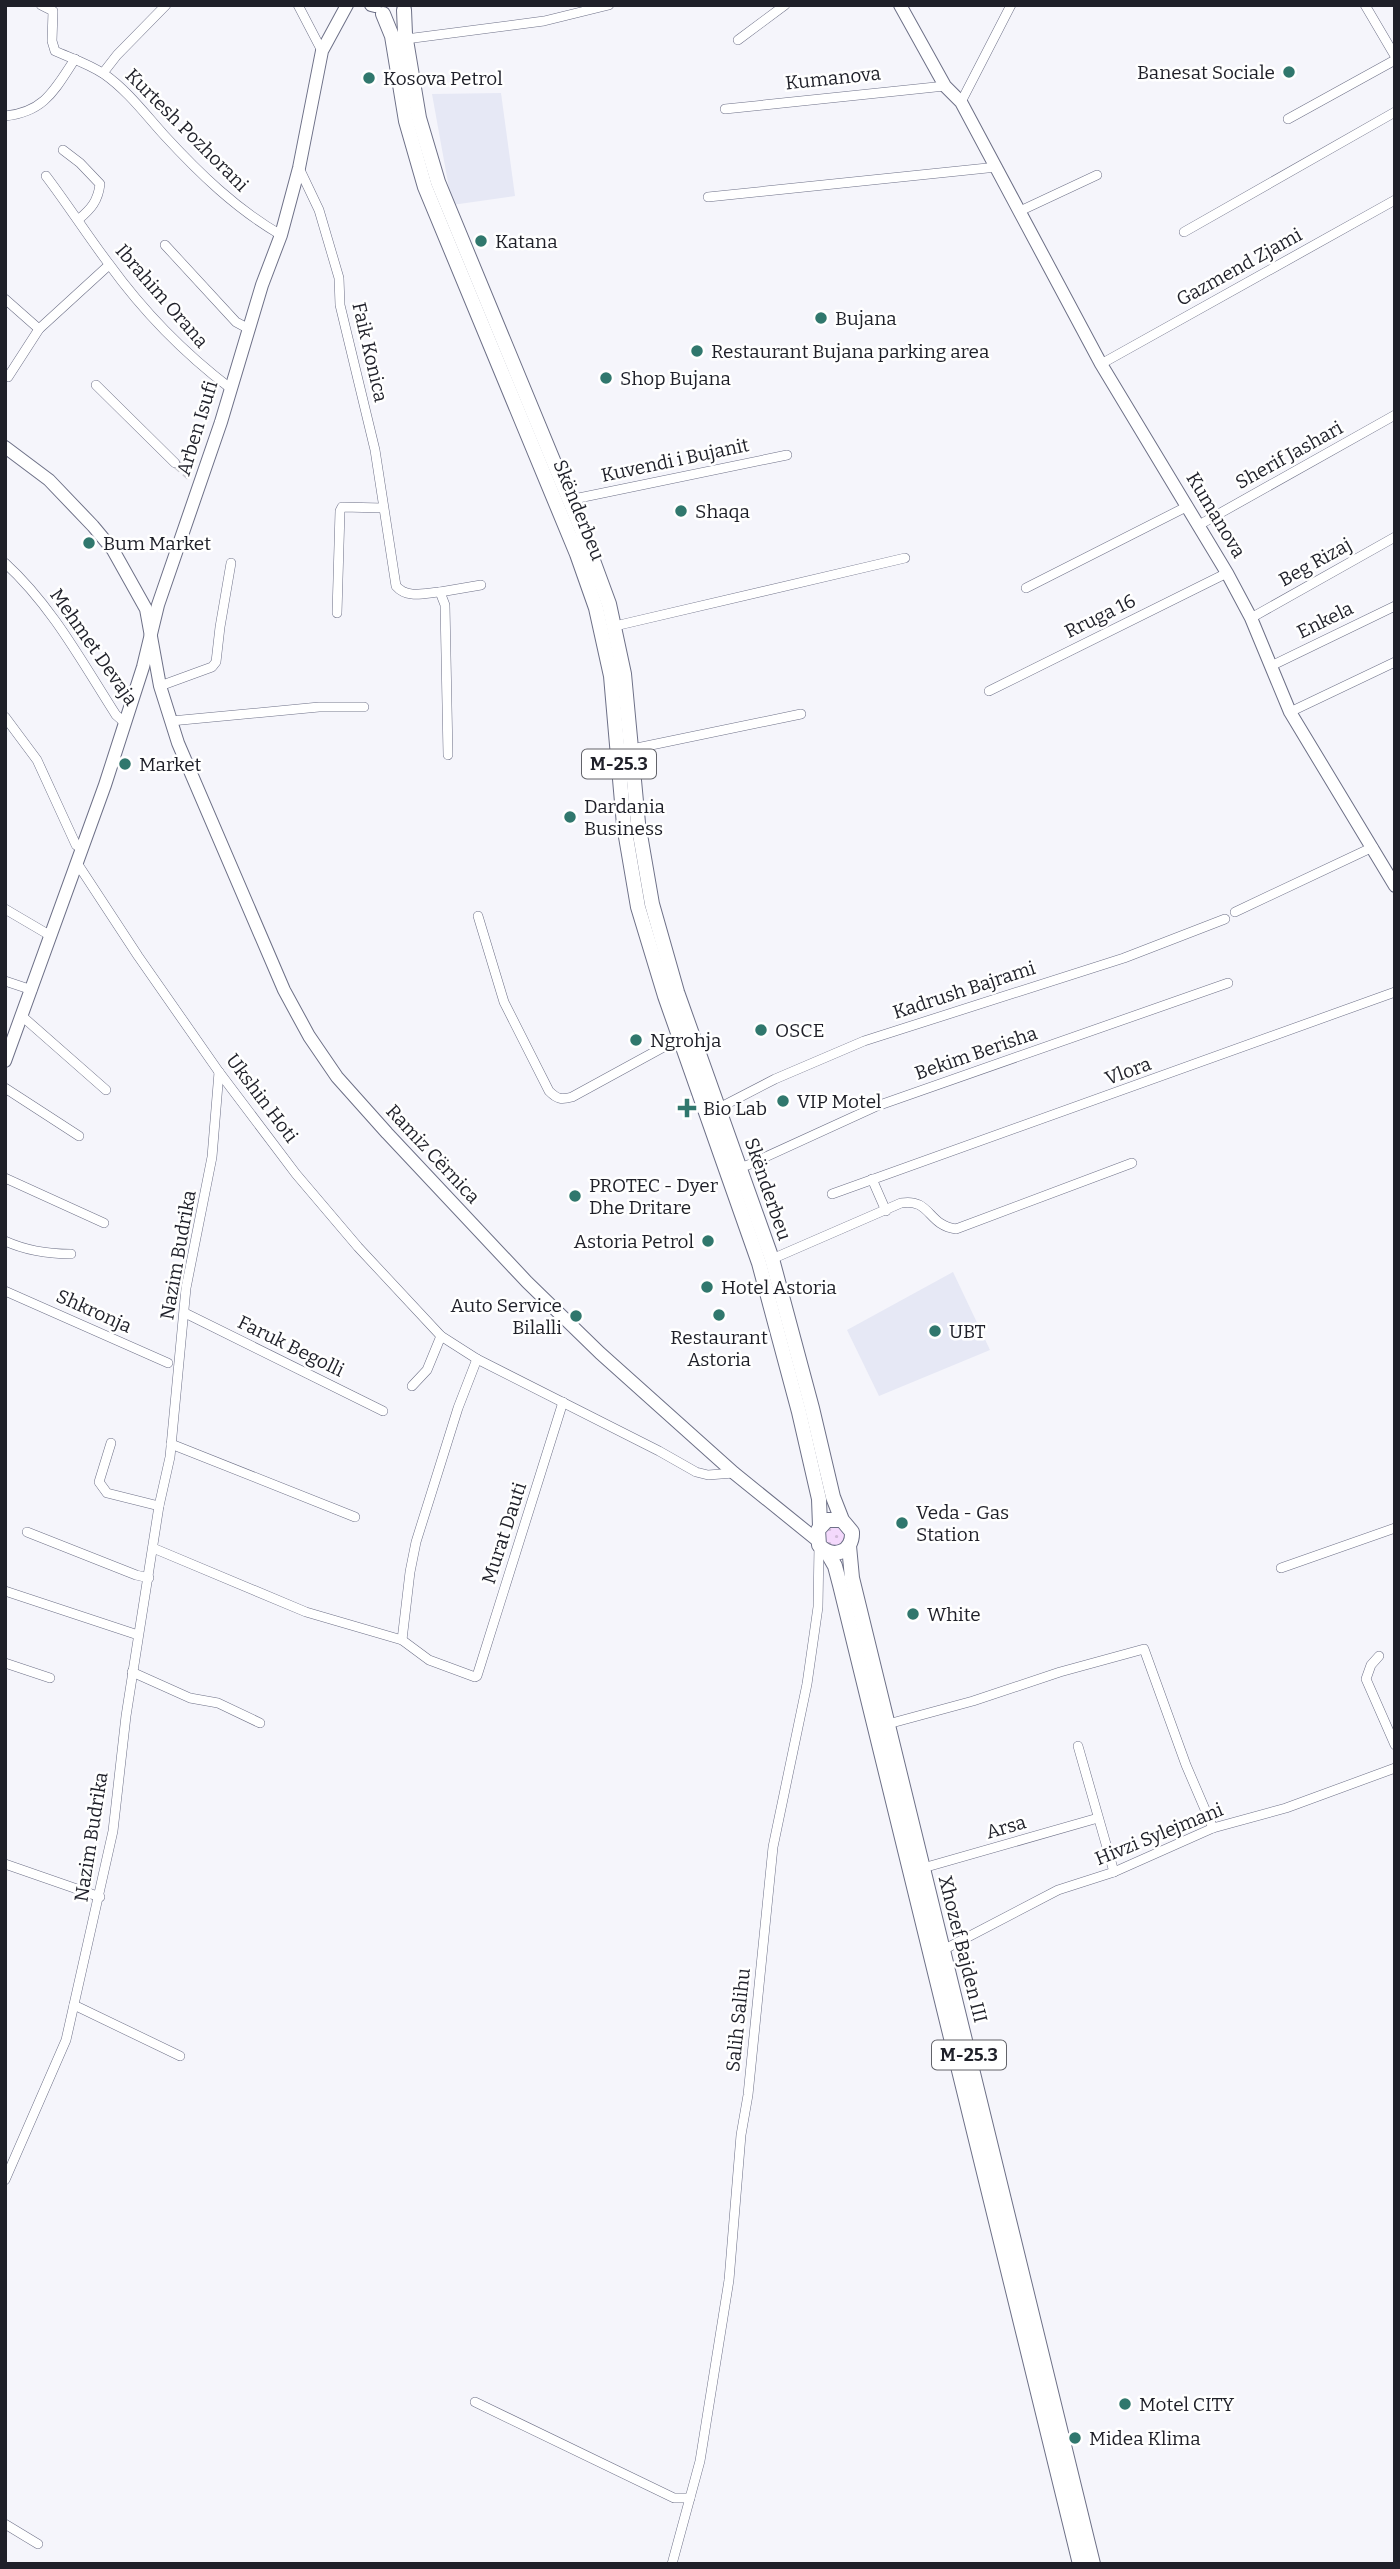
<svg xmlns="http://www.w3.org/2000/svg" width="1400" height="2569" viewBox="0 0 1400 2569" font-family="Bitter,serif">
<defs>
<pattern id="grass-dots" width="8" height="8" patternUnits="userSpaceOnUse" patternTransform="scale(1.75)"><rect width="8" height="8" fill="#f4d9fc"/><path d="M2 2h.1M6 6h.1" fill="none" stroke="#d1bad8" stroke-width="1.8" stroke-linecap="round"/></pattern>
</defs>
<rect width="100%" height="100%" fill="#f5f5fb"/>
<!-- built -->
<g fill="#e6e8f5">
<path d="M501 93 515 196 452 205 432 94Z"/>
<path d="M953 1272 990 1350 879 1396 847 1330Z"/>
</g>
<!-- grass -->
<path fill="url(#grass-dots)" d="M830 1526H839L846 1532V1541L835 1548 824 1542V1533Z"/>
<g fill="none" stroke-linecap="round" stroke-linejoin="round">
<!-- street-tunnel -->
<path stroke="#cacad1" stroke-width="9" stroke-dasharray="9 4.5" stroke-linecap="butt" d="M175 463 190 476"/>
<defs>
<g id="street">
<path d="M41 5 53 11 52 41 55 51C71 58 89 64 104 74 127 90 145 114 164 135 199 173 236 209 281 235"/>
<path d="M298 5 322 51"/>
<path d="M1365 5 1395 56"/>
<path d="M406 39 544 21 609 5"/>
<path d="M738 40 785 5"/>
<path d="M103 73 117 55 166 5"/>
<path d="M961 102 1011 5"/>
<path d="M725 109 945 86"/>
<path d="M5 116C45 112 55 89 75 59"/>
<path d="M1288 119 1395 60"/>
<path d="M63 150 80 163 100 184C98 201 91 209 79 219"/>
<path d="M299 168 319 210 339 278 340 305 375 450 396 586C407 599 425 593 440 592L445 605 448 755"/>
<path d="M46 176C68 205 87 235 109 264 143 311 184 353 230 388"/>
<path d="M708 197 997 167"/>
<path d="M1020 211 1097 175"/>
<path d="M1184 232 1395 112"/>
<path d="M165 245 236 322 249 329"/>
<path d="M5 299 39 329"/>
<path d="M1101 364 1395 200"/>
<path d="M8 377 39 329 109 265"/>
<path d="M96 385 175 463"/>
<path d="M569 500 787 455"/>
<path d="M1199 525 1395 415"/>
<path d="M5 563C52 606 82 662 116 715L124 722"/>
<path d="M1026 588 1188 506"/>
<path d="M440 592 481 585"/>
<path d="M337 613 340 511 342 507 383 508"/>
<path d="M1251 618 1395 537"/>
<path d="M615 626 905 558"/>
<path d="M1271 666 1395 606"/>
<path d="M160 686 212 667 216 662 220 627 231 563"/>
<path d="M989 691 1227 573"/>
<path d="M1290 712 1395 662"/>
<path d="M5 717 37 760 76 845 82 849"/>
<path d="M171 721 319 707H364"/>
<path d="M632 749 801 714"/>
<path d="M77 863 138 956 219 1072 296 1174 358 1247 441 1336 477 1359 659 1451 696 1472 708 1475 734 1473"/>
<path d="M5 909 51 936"/>
<path d="M1235 912 1373 847"/>
<path d="M478 916 504 1002 549 1091C557 1099 561 1100 572 1097L680 1038"/>
<path d="M5 981 32 990"/>
<path d="M23 1017 106 1090"/>
<path d="M5 1088 79 1136"/>
<path d="M719 1108 775 1079 864 1041 1124 958 1225 919"/>
<path d="M741 1167 748 1165 877 1106 1228 983"/>
<path d="M5 1178 104 1223"/>
<path d="M872 1179 886 1211"/>
<path d="M832 1194 1395 992"/>
<path d="M5 1241C27 1251 47 1254 71 1254"/>
<path d="M772 1259 901 1203C931 1198 927 1225 956 1229L1132 1163"/>
<path d="M5 1291 168 1363"/>
<path d="M185 1313 383 1411"/>
<path d="M412 1386 427 1370 441 1336"/>
<path d="M111 1443 99 1482 107 1493 159 1506"/>
<path d="M171 1444 355 1517"/>
<path d="M27 1532 136 1575 149 1578"/>
<path d="M153 1548 306 1612 402 1640 429 1660 475 1677 477 1676 563 1402"/>
<path d="M1281 1568 1395 1528"/>
<path d="M5 1591 138 1635"/>
<path d="M402 1640 410 1572 416 1542 458 1408 477 1359"/>
<path d="M1379 1656 1371 1665 1366 1679 1395 1745"/>
<path d="M5 1663 50 1678"/>
<path d="M132 1672 190 1698 218 1703 260 1723"/>
<path d="M888 1724 973 1701 1060 1672 1144 1649 1186 1765 1213 1828"/>
<path d="M1078 1746 1114 1872"/>
<path d="M5 1864 100 1897"/>
<path d="M923 1868 1098 1818"/>
<path d="M943 1950 1058 1890 1114 1872 1213 1828 1286 1808 1395 1768"/>
<path d="M74 2005 180 2056"/>
<path d="M5 2180 66 2040 113 1831 126 1716 159 1506 170 1457 186 1288 212 1157 219 1072"/>
<path d="M475 2402 674 2498H690"/>
<path d="M5 2524 38 2544"/>
<path d="M672 2564 700 2461 729 2280 741 2135 748 2095 773 1847 807 1684 818 1607 819 1545"/>
</g>
<g id="secondary">
<path d="M371 5 375 6"/>
<path d="M900 5 945 86 961 102 1101 364 1227 573 1251 618 1290 712 1395 886"/>
<path d="M5 447 49 480 93 526 113 550 146 609 160 686 178 743 284 990 309 1036 337 1077 387 1133 527 1282 600 1353 734 1473 817 1540"/>
<path d="M5 1061 105 785 143 667 158 605 221 422 262 285 281 235 299 168 322 51 347 5"/>
</g>
<g id="primary">
<path d="M404 10 405 34 419 118 438 182 581 528 609 604 624 674 638 823 652 904 677 992 772 1259 812 1408 833 1497 842 1520 852 1532C853 1552 833 1560 819 1545L818 1530 827 1520H842"/>
<path d="M383 14 392 36 406 121 425 187 577 554 596 608 611 676 624 825 638 907 665 996 759 1263 799 1412 819 1499 820 1526"/>
<path d="M849 1546 852 1578 1093 2564"/>
<path d="M827 1552 835 1566 840 1585 1080 2564"/>
</g>
</defs>
<!-- street casing -->
<use href="#street" stroke="#6d7087" stroke-width="10"/>
<!-- secondary casing -->
<use href="#secondary" stroke="#6d7087" stroke-width="14"/>
<!-- primary casing -->
<use href="#primary" stroke="#6d7087" stroke-width="16"/>
<!-- street -->
<use href="#street" stroke="#fff" stroke-width="9"/>
<!-- secondary -->
<use href="#secondary" stroke="#fff" stroke-width="12"/>
<!-- primary -->
<use href="#primary" stroke="#fff" stroke-width="14"/>
</g>
<!-- markers -->
<g fill="#30776d" stroke="#fff" stroke-width="2.5">
<circle cx="1289" cy="72" r="7"/>
<circle cx="369" cy="78" r="7"/>
<circle cx="481" cy="241" r="7"/>
<circle cx="821" cy="318" r="7"/>
<circle cx="697" cy="351" r="7"/>
<circle cx="606" cy="378" r="7"/>
<circle cx="681" cy="511" r="7"/>
<circle cx="89" cy="543" r="7"/>
<circle cx="125" cy="764" r="7"/>
<circle cx="570" cy="817" r="7"/>
<circle cx="761" cy="1030" r="7"/>
<circle cx="636" cy="1040" r="7"/>
<circle cx="783" cy="1101" r="7"/>
<path d="M683.5 1097.5h7v7h7v7h-7v7h-7v-7h-7v-7h7z"/>
<circle cx="575" cy="1196" r="7"/>
<circle cx="708" cy="1241" r="7"/>
<circle cx="707" cy="1287" r="7"/>
<circle cx="719" cy="1315" r="7"/>
<circle cx="576" cy="1316" r="7"/>
<circle cx="935" cy="1331" r="7"/>
<circle cx="902" cy="1523" r="7"/>
<circle cx="913" cy="1614" r="7"/>
<circle cx="1125" cy="2404" r="7"/>
<circle cx="1075" cy="2438" r="7"/>
</g>
<g text-anchor="middle" dominant-baseline="central" stroke-width="5" stroke-linejoin="round" paint-order="stroke">
<!-- shield labels -->
<g fill="#fff" stroke="#626369" stroke-width="2">
<rect x="582" y="749.5" width="74" height="29" rx="5"/>
<rect x="932" y="2040.5" width="74" height="29" rx="5"/>
</g>
<g font-size="18" font-weight="bold" fill="#1f2029">
<text x="619" y="764">M-25.3</text>
<text x="969" y="2055">M-25.3</text>
</g>
<!-- poi labels -->
<g font-size="19" fill="#1f2029" stroke="#fff" text-anchor="start">
<text x="1275" y="72" text-anchor="end">Banesat Sociale</text>
<text x="383" y="78">Kosova Petrol</text>
<text x="495" y="241">Katana</text>
<text x="835" y="318">Bujana</text>
<text x="711" y="351">Restaurant Bujana parking area</text>
<text x="620" y="378">Shop Bujana</text>
<text x="695" y="511">Shaqa</text>
<text x="103" y="543">Bum Market</text>
<text x="139" y="764">Market</text>
<text x="584" y="806">Dardania<tspan x="584" dy="22">Business</tspan></text>
<text x="775" y="1030">OSCE</text>
<text x="650" y="1040">Ngrohja</text>
<text x="797" y="1101">VIP Motel</text>
<text x="703" y="1108">Bio Lab</text>
<text x="589" y="1185">PROTEC - Dyer<tspan x="589" dy="22">Dhe Dritare</tspan></text>
<text x="694" y="1241" text-anchor="end">Astoria Petrol</text>
<text x="721" y="1287">Hotel Astoria</text>
<text x="562" y="1305" text-anchor="end">Auto Service<tspan x="562" dy="22">Bilalli</tspan></text>
<text x="949" y="1331">UBT</text>
<text x="719" y="1337" text-anchor="middle">Restaurant<tspan x="719" dy="22">Astoria</tspan></text>
<text x="916" y="1512">Veda - Gas<tspan x="916" dy="22">Station</tspan></text>
<text x="927" y="1614">White</text>
<text x="1139" y="2404">Motel CITY</text>
<text x="1089" y="2438">Midea Klima</text>
</g>
<!-- street labels -->
<g font-size="19" fill="#1f2029" stroke="#fff">
<text transform="translate(833 78) rotate(-6)">Kumanova</text>
<text transform="translate(187 130) rotate(45)">Kurtesh Pozhorani</text>
<text transform="translate(1239 267) rotate(-29)">Gazmend Zjami</text>
<text transform="translate(162 296) rotate(49)">Ibrahim Orana</text>
<text transform="translate(370 352) rotate(77)">Faik Konica</text>
<text transform="translate(197 428) rotate(-73)">Arben Isufi</text>
<text transform="translate(1289 455) rotate(-29)">Sherif Jashari</text>
<text transform="translate(675 460) rotate(-12)">Kuvendi i Bujanit</text>
<text transform="translate(579 510) rotate(68)">Skënderbeu</text>
<text transform="translate(1216 515) rotate(59)">Kumanova</text>
<text transform="translate(1315 562) rotate(-29)">Beg Rizaj</text>
<text transform="translate(1100 616) rotate(-26)">Rruga 16</text>
<text transform="translate(1325 620) rotate(-26)">Enkela</text>
<text transform="translate(94 647) rotate(55)">Mehmet Devaja</text>
<text transform="translate(964 990) rotate(-18)">Kadrush Bajrami</text>
<text transform="translate(976 1053) rotate(-19)">Bekim Berisha</text>
<text transform="translate(1128 1071) rotate(-20)">Vlora</text>
<text transform="translate(262 1098) rotate(53)">Ukshin Hoti</text>
<text transform="translate(433 1154) rotate(47)">Ramiz Cërnica</text>
<text transform="translate(768 1189) rotate(71)">Skënderbeu</text>
<text transform="translate(178 1255) rotate(-80)">Nazim Budrika</text>
<text transform="translate(94 1311) rotate(24)">Shkronja</text>
<text transform="translate(291 1346) rotate(26)">Faruk Begolli</text>
<text transform="translate(504 1533) rotate(-72)">Murat Dauti</text>
<text transform="translate(1006 1827) rotate(-16)">Arsa</text>
<text transform="translate(1159 1834) rotate(-22)">Hivzi Sylejmani</text>
<text transform="translate(91 1837) rotate(-81)">Nazim Budrika</text>
<text transform="translate(963 1949) rotate(76)">Xhozef Bajden III</text>
<text transform="translate(738 2020) rotate(-84)">Salih Salihu</text>
</g>
</g>
<!-- border -->
<rect width="1400" height="2569" fill="none" stroke="#1f2029" stroke-width="14"/>
</svg>
